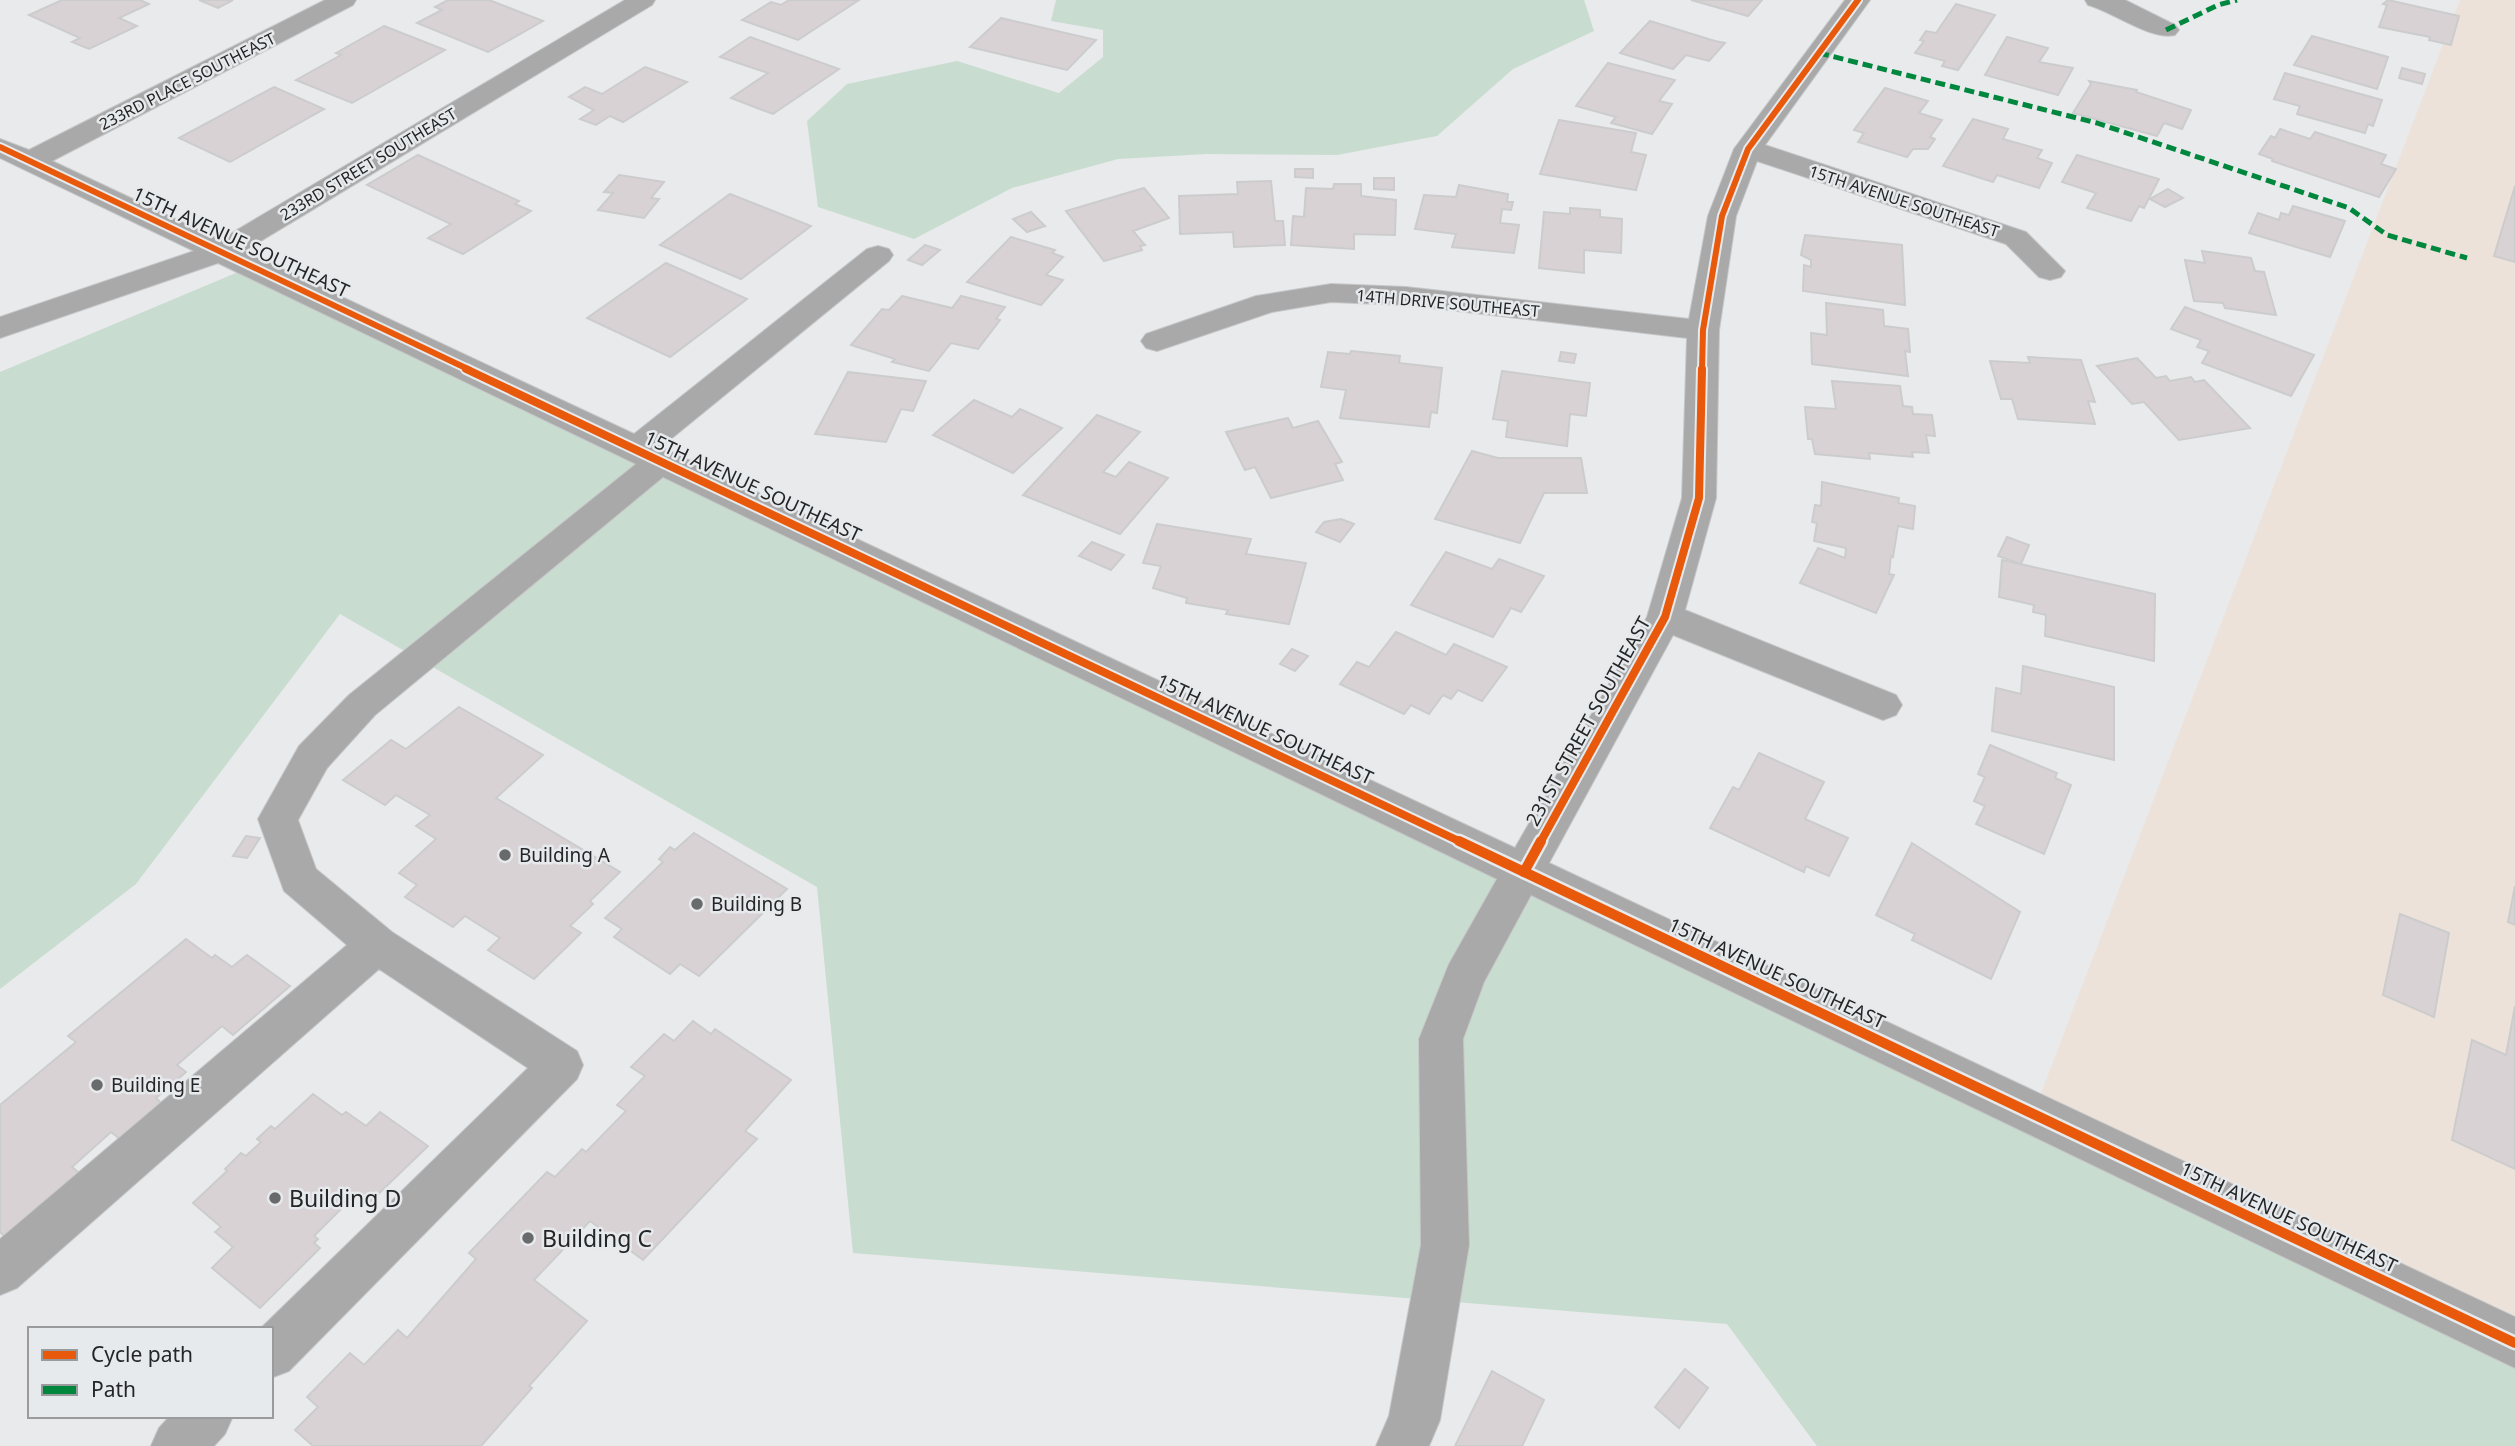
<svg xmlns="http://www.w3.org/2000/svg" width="2515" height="1446" viewBox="0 0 2515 1446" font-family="'Noto Sans',sans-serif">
<rect width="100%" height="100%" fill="#e8eaec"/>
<!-- commercial -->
<path fill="#ece2da" d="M2460 0H2515V1342L2033 1114Z"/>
<!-- green -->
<g fill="#c9dcd0">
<path d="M1056 0H1584L1594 31 1513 69 1437 136 1337 155 1206 154 1118 159 1012 188 914 239 818 207 807 121 847 84 957 61 1059 93 1103 57V30L1051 21Z"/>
<path d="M243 270 2515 1343V1446H1817L1727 1324 853 1253 817 887 340 614 136 884 0 989V372Z"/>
</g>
<!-- building -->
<g fill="#d9d2d5" stroke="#cccccd" stroke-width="2">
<path d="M62 0H140L149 4 119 18 137 26 89 49 72 42 80 38 29 15Z"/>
<path d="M199 0H233L218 8Z"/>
<path d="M448 0H489L543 21 488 52 417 23 442 10 435 7Z"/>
<path d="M789 0H859L798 40 742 20 771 2 781 5Z"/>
<path d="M1691 0H1762L1748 16Z"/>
<path d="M2388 0 2459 16 2451 45 2429 40 2430 37 2379 27 2387 5 2383 4Z"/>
<path d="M1956 4 1995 15 1958 70 1942 66 1945 61 1915 53 1924 41 1920 40 1926 31 1936 33Z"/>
<path d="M1001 18 1096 40 1067 70 970 47Z"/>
<path d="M1650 21 1715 41 1725 43 1709 61 1686 55 1673 69 1620 53Z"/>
<path d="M384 26 445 50 352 103 296 80 341 55 336 53Z"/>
<path d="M2312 36 2388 57 2377 89 2294 65Z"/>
<path d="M750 37 839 69 773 114 731 98 768 73 720 57Z"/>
<path d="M2007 37 2048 48 2039 62 2073 68 2058 95 1985 75Z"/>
<path d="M1608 63 1675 80 1659 101 1672 104 1652 134 1611 123 1616 117 1576 106Z"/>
<path d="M645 67 687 82 623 122 610 116 596 125 580 119 594 110 569 97 585 87 602 94Z"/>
<path d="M2402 68 2425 74 2422 84 2399 78Z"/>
<path d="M2285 73 2382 100 2373 126 2368 124 2365 133 2297 114 2300 106 2274 99Z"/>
<path d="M2089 81 2137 90 2136 92 2191 110 2182 129 2164 123 2157 136 2073 113 2091 84Z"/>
<path d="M274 87 324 109 230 162 179 138Z"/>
<path d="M1885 88 1928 101 1919 113 1942 120 1930 137 1935 139 1928 149H1913L1907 157 1858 142 1864 133 1854 130Z"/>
<path d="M1973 119 2008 129 2003 139 2042 150 2037 158 2052 163 2039 188 1997 175 1993 182 1943 166Z"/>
<path d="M1559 120 1636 133 1631 152 1646 155 1636 190 1540 174Z"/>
<path d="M2280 129 2310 139 2315 132 2386 155 2381 164 2396 169 2379 197 2272 161 2273 159 2259 154 2271 136 2275 138Z"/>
<path d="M418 155 519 201 515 204 531 211 463 254 428 238 451 224 367 185Z"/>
<path d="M2077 155 2159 179 2144 208 2139 206 2131 221 2087 208 2096 193 2062 182Z"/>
<path d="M1295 169H1313V178L1295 177Z"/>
<path d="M619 175 664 182 651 198 659 199 644 218 598 210 613 193 604 192Z"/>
<path d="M1374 178H1394V190L1374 189Z"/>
<path d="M1271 181 1275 221H1283L1285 245 1234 247 1233 232 1180 234 1179 196 1238 194 1237 182Z"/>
<path d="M1334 184H1361V196L1396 200 1395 235 1354 234V249L1291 245 1293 216 1304 217 1306 188 1333 189Z"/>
<path d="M1459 185 1508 194 1507 202H1513L1511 210 1502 209 1500 223 1519 225 1514 253 1452 247 1456 234 1415 229 1424 195 1456 197Z"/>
<path d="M2515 186V262L2494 256Z"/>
<path d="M1144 188 1169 218 1133 231 1145 245 1140 246 1142 250 1104 261 1066 211Z"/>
<path d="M2168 189 2183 198 2165 207 2150 199Z"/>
<path d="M730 194 811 226 741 279 660 245Z"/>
<path d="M2293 206 2345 221 2330 257 2249 233 2258 213 2279 220 2281 213 2289 215Z"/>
<path d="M1570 208 1600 210V217L1622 219 1621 253 1584 250V273L1539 268 1544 212 1570 214Z"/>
<path d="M1031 212 1045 226 1027 232 1013 219Z"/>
<path d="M1805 235 1902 245 1905 305 1803 291 1804 265 1811 267V260L1801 255Z"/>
<path d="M1011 237 1055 250 1052 253 1063 257 1046 275 1063 280 1041 305 967 282Z"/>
<path d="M925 245 940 250 922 265 908 260Z"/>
<path d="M2202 251 2251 258 2255 271 2264 272 2276 315 2225 308 2223 303 2194 301 2185 260 2205 263Z"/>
<path d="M666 263 747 299 670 357 587 318Z"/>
<path d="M902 296 952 308 961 296 1005 307 996 319 1000 320 978 349 951 343 929 371 892 362 895 359 851 345 882 309 889 310Z"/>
<path d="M1826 303 1883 310 1884 326 1908 329 1910 352 1905 351 1908 376 1812 364 1811 333 1827 335Z"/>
<path d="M2185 307 2314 355 2291 396 2202 363 2209 351 2197 347 2201 340 2171 329Z"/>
<path d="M1351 351 1400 356 1399 363 1442 368 1437 413 1431 412 1429 427 1340 418 1346 390 1321 387 1328 352 1350 354Z"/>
<path d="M1561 352 1576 354 1574 363 1559 361Z"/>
<path d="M2028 357 2081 360 2095 402 2088 401 2095 424 2018 419 2012 399H2001L1990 361 2030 363Z"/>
<path d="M2137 358 2156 378 2166 376 2170 381 2191 377 2195 382 2204 380 2250 428 2179 440 2144 402 2132 404 2097 366Z"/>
<path d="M1502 371 1590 383 1586 416 1570 414 1567 446 1506 437 1508 421 1493 419Z"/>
<path d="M848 372 926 381 913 411 901 409 886 442 815 434Z"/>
<path d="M1832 381 1900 386 1903 406 1912 407 1913 414 1932 415 1935 436 1926 435 1929 453 1912 452 1913 457 1869 453 1870 459 1815 454 1812 439H1808L1805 407 1836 409Z"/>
<path d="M974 400 1012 417 1020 409 1062 428 1013 473 933 435Z"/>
<path d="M1097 415 1140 432 1103 472 1116 477 1129 462 1168 478 1120 534 1023 495Z"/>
<path d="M1288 418 1293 428 1318 421 1342 462 1335 464 1343 480 1271 498 1255 467 1245 470 1226 432Z"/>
<path d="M1472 451 1498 458H1581L1587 493H1544L1520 543 1435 519Z"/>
<path d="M1822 482 1899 498 1898 503 1915 506 1913 529 1898 526 1893 557 1891 556 1889 574 1894 575 1876 613 1800 583 1818 548 1845 558 1846 548 1814 541 1817 523 1812 522 1815 505 1821 506Z"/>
<path d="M1341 519 1354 524 1340 542 1316 532 1324 522Z"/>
<path d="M1157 524 1251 539 1246 554 1306 563 1289 624 1226 614 1228 610 1186 603 1187 598 1153 588 1161 566 1143 563Z"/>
<path d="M2007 537 2029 545 2021 564 1998 556Z"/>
<path d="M1092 542 1124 555 1111 570 1079 556Z"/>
<path d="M1446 552 1492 569 1499 559 1544 576 1521 612 1511 608 1493 637 1411 605Z"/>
<path d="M2002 560 2155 594 2154 661 2045 636 2046 615 2033 612 2034 605 1999 597Z"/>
<path d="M1396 632 1446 655 1454 644 1507 667 1482 701 1458 690 1451 699 1443 695 1429 714 1411 705 1404 714 1340 684 1357 662 1369 667Z"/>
<path d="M1292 649 1308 656 1295 671 1280 664Z"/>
<path d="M2023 666 2114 687V760L1992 731 1996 688 2021 694Z"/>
<path d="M459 707 543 755 496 798 620 872 590 901 593 904 570 926 581 933 534 979 488 950 500 938 465 916 453 927 405 897 417 885 399 873 436 839 416 826 430 815 396 795 385 805 343 780 391 740 406 749Z"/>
<path d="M1990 745 2057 773 2055 778 2071 785 2044 854 1976 824 1985 806 1974 801 1985 777 1978 774Z"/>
<path d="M1759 753 1824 782 1805 819 1848 838 1829 876 1806 866 1804 872 1710 828 1733 787 1739 790Z"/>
<path d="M694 833 787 889 699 976 680 964 670 974 614 937 622 929 605 918 663 862 659 859 670 847 675 850Z"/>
<path d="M246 836 260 838 247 858 233 856Z"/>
<path d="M1912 843 2020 912 1991 979 1912 940 1915 934 1876 915Z"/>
<path d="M2515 886V925L2508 922Z"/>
<path d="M2400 914 2449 933 2434 1017 2383 995Z"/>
<path d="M186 939 212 958 215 955 232 967 247 955 290 986 233 1035 222 1026 177 1065 186 1072 156 1098 162 1104 121 1140 111 1132 72 1167 83 1176 9 1241 0 1232V1105L76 1042 68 1036Z"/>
<path d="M2515 1006V1169L2452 1140 2472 1040 2506 1055Z"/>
<path d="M693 1021 711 1034 715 1029 791 1080 745 1131 757 1139 643 1260 590 1221 534 1280 587 1321 529 1386 532 1388 481 1446H313L295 1430 318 1407 307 1397 350 1353 364 1365 398 1330 407 1338 476 1259 469 1253 547 1172 555 1177 582 1149 586 1152 626 1111 617 1105 645 1076 631 1067 664 1034 674 1041Z"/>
<path d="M313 1094 342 1115 346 1112 366 1126 380 1112 428 1146 369 1203 357 1193 314 1236 318 1239 314 1243 320 1248 260 1308 212 1268 233 1247 215 1232 221 1227 193 1203 227 1171 225 1169 241 1153 246 1156 261 1142 257 1139 271 1126 275 1129Z"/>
<path d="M1685 1369 1708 1388 1679 1428 1655 1407Z"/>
<path d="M1492 1371 1544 1400 1522 1446H1455Z"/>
</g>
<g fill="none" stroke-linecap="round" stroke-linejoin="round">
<defs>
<g id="minor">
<path d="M325 0H356L353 5 52 161 220 240 625 0H655L652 5 244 251 634 434 867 249 878 246 889 249 893 255 889 261 661 447 1515 848 1647 617 1682 498 1687 338 1406 305 1331 302 1272 312 1157 351 1146 348 1141 341 1146 334 1256 296 1331 284 1406 287 1689 319 1708 216 1734 149 1845 0H1870L1765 145 2026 232 2065 271 2061 277 2050 280 2039 277 2006 244 1757 161 1736 216 1719 330 1716 498 1685 610 1896 695 1902 705 1896 715 1883 720 1673 635 1549 863 2515 1317V1368L1531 895 1484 982 1463 1039 1469 1245 1440 1420 1429 1446H1376L1389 1416 1421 1245 1419 1039 1449 964 1497 879 663 477 375 715 327 768 298 820 316 869 392 932 577 1051 583 1065 577 1079 289 1371 271 1378V1329H260L528 1068 379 969 17 1288 0 1295V1239L347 945 284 891 258 819 299 746 349 695 636 464 218 263 0 338V317L194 251 0 158V139L29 150Z"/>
<path d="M2085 0H2125L2175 25 2179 30 2175 35C2152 41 2113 12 2088 5Z"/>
<path d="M170 1416H233L225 1434 214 1446H151L159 1428Z"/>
</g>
</defs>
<!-- minor casing -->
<use href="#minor" stroke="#c6c7c8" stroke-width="2"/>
<!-- minor -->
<use href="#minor" fill="#a9a9aa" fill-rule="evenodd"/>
<!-- quiet -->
<g stroke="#00873e" stroke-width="5" stroke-dasharray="10 5" stroke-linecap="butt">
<path d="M2166 30 2218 5 2237 0"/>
<path d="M1819 53 2097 123 2349 208 2387 235 2467 258"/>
</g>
<defs>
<g id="cycleway-far2">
<path d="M0 147 470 370"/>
<path d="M1702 370 1703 330 1722 216 1748 149 1858 0"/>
</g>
<g id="cycleway-far1">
<path d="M466 369 1463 843"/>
<path d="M1540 843 1665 617 1699 498 1702 369"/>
</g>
<g id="cycleway">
<path d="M1459 841 2515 1343"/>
<path d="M1524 872 1541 841"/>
</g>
</defs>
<!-- cycleway-far2 casing -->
<use href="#cycleway-far2" stroke="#e7eaed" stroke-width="10"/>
<!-- cycleway-far1 casing -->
<use href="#cycleway-far1" stroke="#e7eaed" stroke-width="12"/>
<!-- cycleway casing -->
<use href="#cycleway" stroke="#e7eaed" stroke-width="15"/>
<!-- cycleway-far2 -->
<use href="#cycleway-far2" stroke="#e8590c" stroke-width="6"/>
<!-- cycleway-far1 -->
<use href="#cycleway-far1" stroke="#e8590c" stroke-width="8"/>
<!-- cycleway -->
<use href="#cycleway" stroke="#e8590c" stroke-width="10"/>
</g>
<!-- markers -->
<g fill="#696a6b" stroke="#e7eaed" stroke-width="2.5">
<circle cx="505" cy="855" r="7"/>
<circle cx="697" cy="904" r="7"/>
<circle cx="97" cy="1085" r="7"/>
<circle cx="275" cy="1198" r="7"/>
<circle cx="528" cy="1238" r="7"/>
</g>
<g text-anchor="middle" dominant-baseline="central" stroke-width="5" stroke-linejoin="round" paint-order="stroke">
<!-- far-street labels -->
<g font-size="16" fill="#242526" stroke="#e7eaed">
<text transform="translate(187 81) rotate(-27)">233RD PLACE SOUTHEAST</text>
<text transform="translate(368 164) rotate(-31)">233RD STREET SOUTHEAST</text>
<text transform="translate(1904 201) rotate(18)">15TH AVENUE SOUTHEAST</text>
<text transform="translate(1448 303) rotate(5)">14TH DRIVE SOUTHEAST</text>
</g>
<!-- street labels -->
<g font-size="19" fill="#242526" stroke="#e7eaed">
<text transform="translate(241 242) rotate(25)">15TH AVENUE SOUTHEAST</text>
<text transform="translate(753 486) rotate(25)">15TH AVENUE SOUTHEAST</text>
<text transform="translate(1588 721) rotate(-61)">231ST STREET SOUTHEAST</text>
<text transform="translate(1265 729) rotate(25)">15TH AVENUE SOUTHEAST</text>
<text transform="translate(1777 973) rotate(25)">15TH AVENUE SOUTHEAST</text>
<text transform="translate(2289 1217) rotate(25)">15TH AVENUE SOUTHEAST</text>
</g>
<!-- poi labels -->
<g font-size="19" fill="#242526" stroke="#e7eaed" text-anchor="start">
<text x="519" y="855">Building A</text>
<text x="711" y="904">Building B</text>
<text x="111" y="1085">Building E</text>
</g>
<!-- near-poi labels -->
<g font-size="23" fill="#242526" stroke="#e7eaed" text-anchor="start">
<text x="289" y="1198">Building D</text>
<text x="542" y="1238">Building C</text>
</g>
</g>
<!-- legend -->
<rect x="28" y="1327" width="245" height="91" fill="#e7eaed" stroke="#999b9d" stroke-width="2"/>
<rect x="42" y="1350" width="35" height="10" fill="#e8590c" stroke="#999b9d" stroke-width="2"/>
<text x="91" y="1362" font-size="21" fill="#242526">Cycle path</text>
<rect x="42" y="1385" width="35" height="10" fill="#00873e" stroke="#999b9d" stroke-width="2"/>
<text x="91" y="1397" font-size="21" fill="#242526">Path</text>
</svg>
